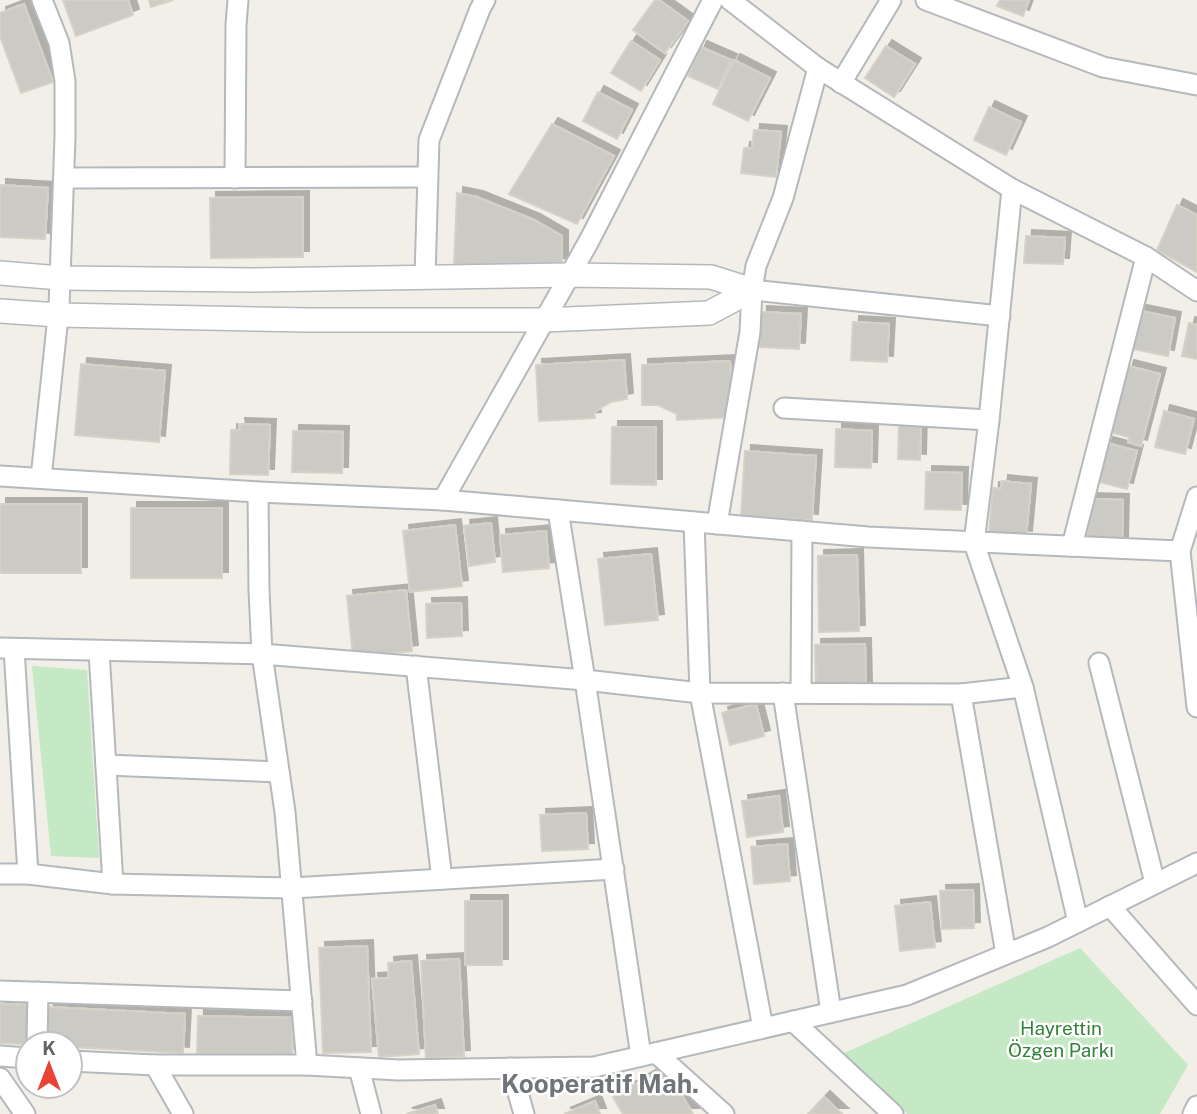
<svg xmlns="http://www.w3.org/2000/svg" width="1197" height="1114" viewBox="0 0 1197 1114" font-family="'Public Sans',sans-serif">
<defs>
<filter id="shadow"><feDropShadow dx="6" dy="-6" stdDeviation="0" flood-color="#0004"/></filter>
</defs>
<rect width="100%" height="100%" fill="#f1efe8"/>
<!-- green -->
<g fill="#c5e8c5">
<path d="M32 666 87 670 99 858 51 856Z"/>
<path d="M1080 948 1188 1065 1160 1114H907L842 1054Z"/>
</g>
<!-- building -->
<g fill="#cccac5" stroke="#d6d1c6" stroke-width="2" filter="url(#shadow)">
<path d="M63 0H128L133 15 76 36Z"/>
<path d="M149 0H173L151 7Z"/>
<path d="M655 0H659L688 21 665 53 633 30Z"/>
<path d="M1000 0H1029L1023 16 997 6Z"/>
<path d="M24 4 53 82 21 93 0 36V13Z"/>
<path d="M631 41 660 60 641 91 611 73Z"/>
<path d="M886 46 915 64 894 97 865 78Z"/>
<path d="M701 47 731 60 718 89 688 76Z"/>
<path d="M734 60 770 78 748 121 713 104Z"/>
<path d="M598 92 632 110 617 139 583 121Z"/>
<path d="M989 107 1021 122 1006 155 974 140Z"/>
<path d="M552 124 614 156 577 224 509 194Z"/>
<path d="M754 130 781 132 776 177 741 173 744 148H752Z"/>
<path d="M0 185 48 188 45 239 0 237Z"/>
<path d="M457 193 477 197 534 220 562 236V264L454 266Z"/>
<path d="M303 197V257L211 258 210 198Z"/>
<path d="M1177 205 1197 215V272L1157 250Z"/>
<path d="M1026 236 1065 238 1063 264 1024 263Z"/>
<path d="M1136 310 1175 318 1168 356 1128 348Z"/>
<path d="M761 312 801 314 799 349 759 347Z"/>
<path d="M853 322 889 324 887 362 851 360Z"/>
<path d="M1189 323 1197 325V359L1182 356Z"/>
<path d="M624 360 627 399 611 402 594 412 595 418 539 421 536 365Z"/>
<path d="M730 361 733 417 677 420V414L658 405H642V365Z"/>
<path d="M81 364 165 371 159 442 75 435Z"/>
<path d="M1128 366 1160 374 1141 446 1128 442 1129 437 1110 432Z"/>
<path d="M1164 411 1194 419 1185 454 1155 447Z"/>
<path d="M899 420 921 421 920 460 898 459Z"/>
<path d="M239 424 270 425 268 475 230 474 231 430H240Z"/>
<path d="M612 427H656V485L611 484Z"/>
<path d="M836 429 872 431 871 468 835 467Z"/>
<path d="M293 431 343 432 342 473 292 472Z"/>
<path d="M1107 443 1137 451 1127 489 1096 481Z"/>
<path d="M745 451 816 456 812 520 741 516Z"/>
<path d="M926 472 962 473 961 510 925 509Z"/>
<path d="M1002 481 1031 484 1026 537 989 533 993 488 1001 489Z"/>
<path d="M1088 499 1123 500 1122 543 1087 542Z"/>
<rect x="0" y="504" width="81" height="69"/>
<rect x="131" y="508" width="91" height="70"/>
<path d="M491 523 495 562 469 566 464 526Z"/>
<path d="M455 525 462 586 410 592 403 531Z"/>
<path d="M546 531 549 568 503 572 500 535Z"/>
<path d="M651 554 658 620 605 625 598 559Z"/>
<path d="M857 555 859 631 819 632 818 556Z"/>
<path d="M406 590 412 651 353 657 347 596Z"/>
<path d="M461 603 462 636 427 638 426 604Z"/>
<path d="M865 644 866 689 816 690 815 645Z"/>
<path d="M756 704 764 736 730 745 722 713Z"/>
<path d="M779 796 783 832 747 837 742 801Z"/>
<path d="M586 813 588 849 542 851 540 815Z"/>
<path d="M787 844 790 881 754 884 751 847Z"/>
<path d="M973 890 974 928 942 929 940 891Z"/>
<rect x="465" y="901" width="37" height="64"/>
<path d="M930 902 935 947 900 951 895 906Z"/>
<path d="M367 946 371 1052 323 1053 319 948Z"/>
<path d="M459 959 464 1056 426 1058 421 961Z"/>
<path d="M411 961 419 1054 379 1057 372 979 389 978 388 963Z"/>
<path d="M0 1004 29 1005 27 1044 0 1043Z"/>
<path d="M48 1007 185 1014 183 1053 70 1047V1044H46Z"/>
<path d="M198 1016 293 1018 292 1055 197 1053Z"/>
<path d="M665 1067 693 1114H623L613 1097Z"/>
<path d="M824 1097 842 1114H808Z"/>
<path d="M595 1101 600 1114H564Z"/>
<path d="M435 1105 438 1114H406Z"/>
</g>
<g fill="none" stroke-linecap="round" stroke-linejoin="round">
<defs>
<g id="minor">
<path d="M730 0 818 68 1012 189 1146 257 1197 291"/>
<path d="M926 0 1103 67 1197 85"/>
<path d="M841 83 891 0"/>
<path d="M64 178 427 177"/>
<path d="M235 178 236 25 238 0"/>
<path d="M1012 189 989 420 974 543 1023 687 1078 922"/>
<path d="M425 277 429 140 480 9 485 0"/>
<path d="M752 290 1000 316"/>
<path d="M784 408 989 420"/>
<path d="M0 476 258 492 443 500 868 537 1180 551"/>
<path d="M41 478 59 307 65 137V81L59 43 42 0"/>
<path d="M258 492 259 590 262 654 285 812 307 1065"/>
<path d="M1197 497 1180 551 1197 707"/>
<path d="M443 500 589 241 713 0"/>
<path d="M558 510 585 680 641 1056"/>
<path d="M694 522 700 693 763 1028"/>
<path d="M717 524 750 332 752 290 756 266 783 198 818 68"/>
<path d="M1072 546 1146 257"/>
<path d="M0 648 262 654 585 680 700 693 961 694 1023 687"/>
<path d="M14 649 28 874"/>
<path d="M99 651 113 884"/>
<path d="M1099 663 1155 883"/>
<path d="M416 666 442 879"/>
<path d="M783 693 831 1012"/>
<path d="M801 693 802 531"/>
<path d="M961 694 1006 954"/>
<path d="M106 765 279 772"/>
<path d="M0 874H28L113 884 292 888 614 869"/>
<path d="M1110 906 1197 1005"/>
<path d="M0 991 302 1001"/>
<path d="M793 1021 893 1114"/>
<path d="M37 1044 38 992"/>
<path d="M656 1053 724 1114"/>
<path d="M0 1056 28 1058"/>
<path d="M70 1061 155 1065H307L399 1070 594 1067 907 995 1048 937 1197 863"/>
<path d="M155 1065 183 1114"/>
<path d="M359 1068 371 1114"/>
<path d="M511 1068 524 1114"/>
<path d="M0 1078 25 1114"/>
<path d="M1193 1114 1197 1106"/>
</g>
<path id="tertiary" d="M0 273 60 278 250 280 569 275 711 277 752 290 709 313 544 320H309L58 315 0 311"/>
</defs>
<!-- minor casing -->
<use href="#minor" stroke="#b5b8bc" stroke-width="23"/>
<!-- tertiary casing -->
<use href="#tertiary" stroke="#b5b8bc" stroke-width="26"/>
<!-- minor -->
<use href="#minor" stroke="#fff" stroke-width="19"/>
<!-- tertiary -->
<use href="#tertiary" stroke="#fff" stroke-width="23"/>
</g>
<g text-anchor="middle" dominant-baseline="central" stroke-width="5" stroke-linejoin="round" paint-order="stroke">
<!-- park labels -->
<g font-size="19" fill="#348238" stroke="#fff">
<text x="1061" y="1028">Hayrettin<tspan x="1061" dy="22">Özgen Parkı</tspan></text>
</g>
<!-- district labels -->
<g font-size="26" font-weight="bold" fill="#70757a" stroke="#fff">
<text x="600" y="1083">Kooperatif Mah.</text>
</g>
</g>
<!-- north arrow -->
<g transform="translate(49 1065)"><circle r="33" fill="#ffffff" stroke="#bfc1c3" stroke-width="2"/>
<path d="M0-5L12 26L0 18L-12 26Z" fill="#ea4335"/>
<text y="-10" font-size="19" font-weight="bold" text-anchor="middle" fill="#5f6368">K</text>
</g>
</svg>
